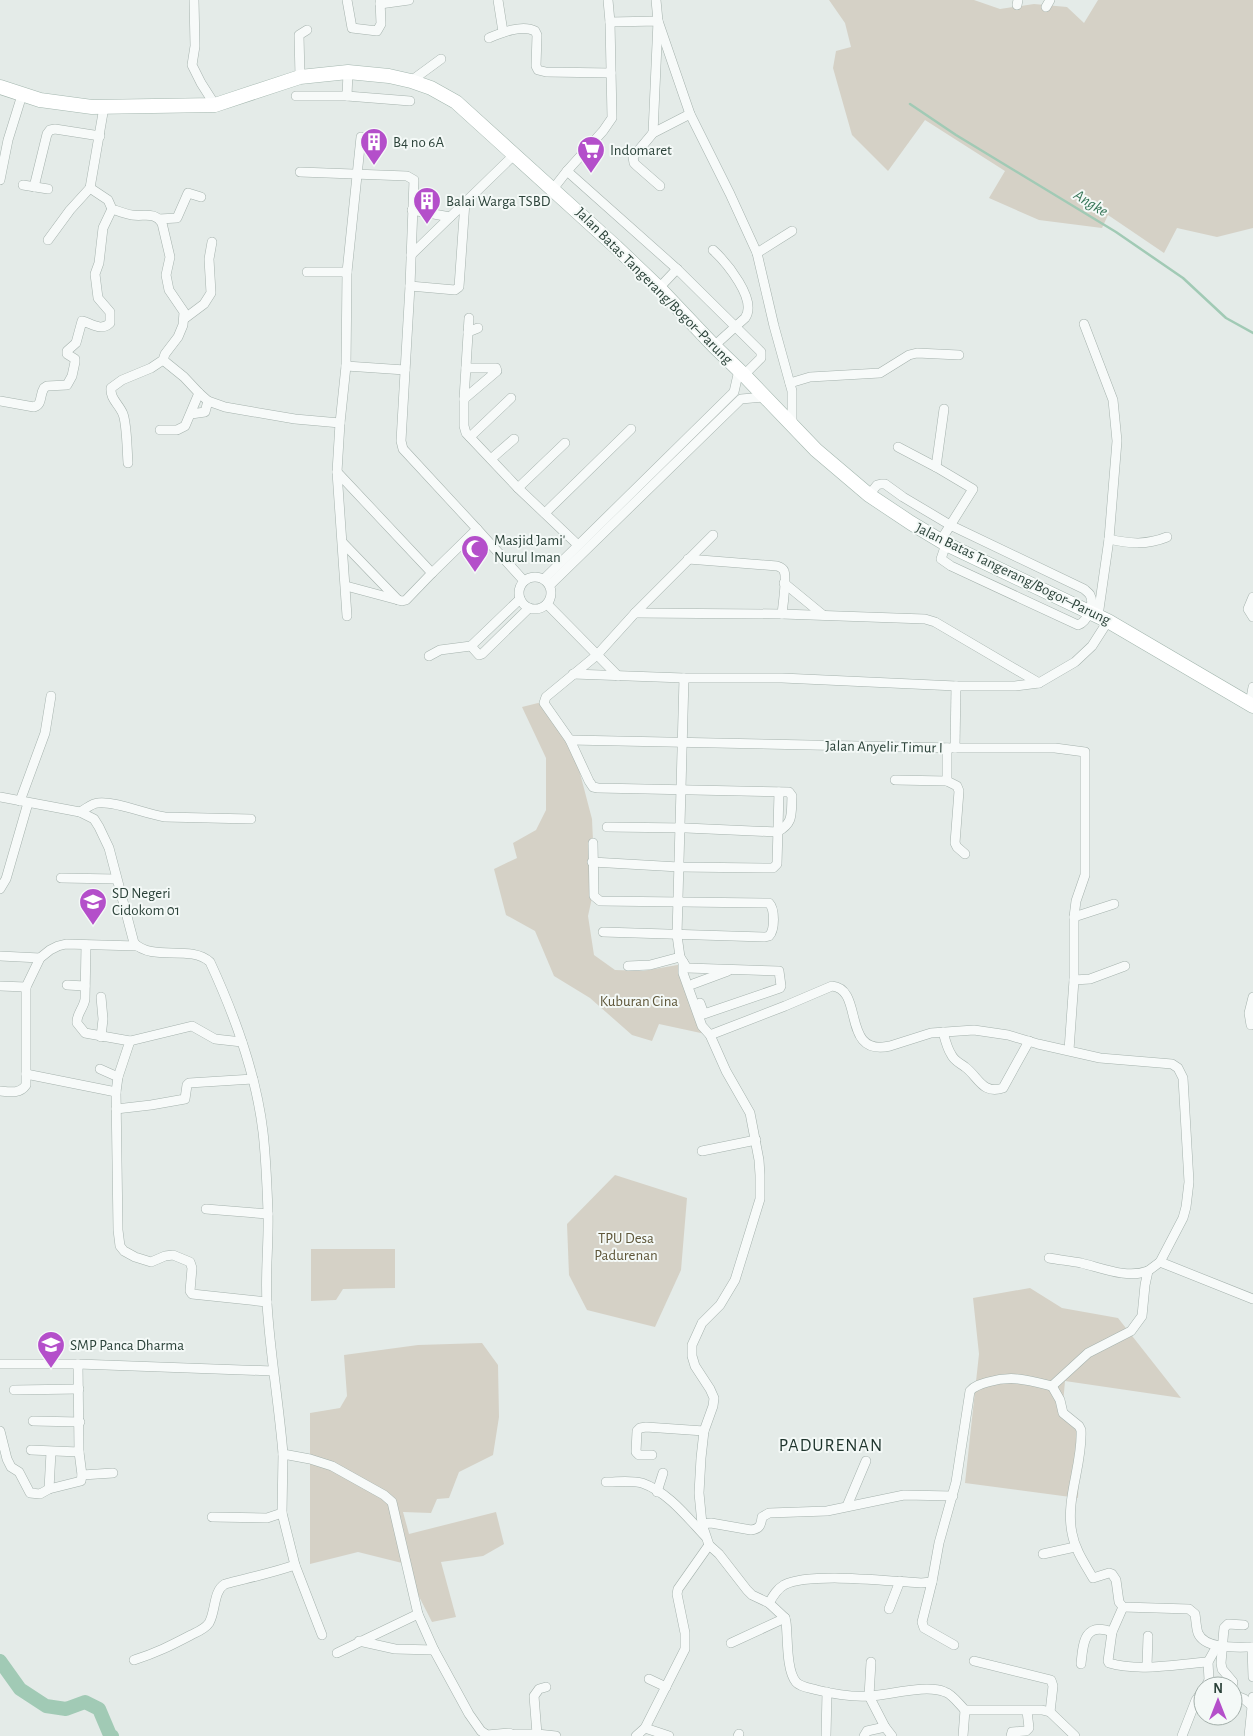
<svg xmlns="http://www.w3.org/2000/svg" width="1253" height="1736" viewBox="0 0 1253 1736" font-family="'Alegreya Sans',sans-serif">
<rect width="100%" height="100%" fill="#e4ebe8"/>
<!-- green -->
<g fill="#d5d1c6">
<path d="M829 0H974L1000 9 1034 4 1067 7 1084 23 1098 0H1253V228L1217 237 1177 228 1164 253 1108 215 1102 228 1039 220 989 198 1005 171 925 120 888 171 852 135 833 68 836 51 851 47 845 23Z"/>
<path d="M542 702 576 758 592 819 595 884 588 916 594 955 615 970 643 971 683 964 710 1035 659 1024 652 1041 632 1035 590 998 554 976 535 931 506 915 494 869 517 858 513 843 536 830 546 810V758L522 707Z"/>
<path d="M615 1175 687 1198 681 1270 655 1327 587 1310 569 1275 567 1224Z"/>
<path d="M311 1249H395V1288L343 1289 336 1300 311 1301Z"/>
<path d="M1030 1288 1062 1308 1118 1318 1181 1398 1065 1381 1062 1416 1080 1431 1078 1498 965 1483 979 1354 973 1298Z"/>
<path d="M482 1343 498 1365 499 1417 493 1455 459 1472 449 1498 437 1499 431 1513 403 1512 409 1534 496 1512 504 1544 483 1556 441 1562 456 1617 432 1622 402 1563 358 1552 310 1564V1413L340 1408 347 1396 344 1355 418 1345Z"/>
</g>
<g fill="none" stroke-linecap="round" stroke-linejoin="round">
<!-- stream -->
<path stroke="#a1cab5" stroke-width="2.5" d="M910 104 956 135 1116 232 1183 278 1226 318 1253 333"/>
<!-- river -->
<path stroke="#a1cab5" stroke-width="14" d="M0 1661 20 1689 46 1706 66 1709 85 1702 99 1709 110 1735 112 1736"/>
<defs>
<g id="minor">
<path d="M194 0 195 46 192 65 201 83 215 105"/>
<path d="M347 0 352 28 377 31 381 24 380 0"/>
<path d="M498 0 503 32"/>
<path d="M380 4 409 0"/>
<path d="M1017 5 1018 0"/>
<path d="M1046 7 1050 0"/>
<path d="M610 22 658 21 690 114 730 194 757 253 774 326 792 391V426"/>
<path d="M489 38C501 33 522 24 535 31L537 35 536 66 538 70 546 72 611 73"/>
<path d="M300 77 299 35 307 30"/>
<path d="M411 81 441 59"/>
<path d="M296 96H347L410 101"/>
<path d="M347 96 348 72"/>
<path d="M104 107 90 188 108 200 112 209C118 211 125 214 132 215 144 217 154 211 162 223L170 257 166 275 169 290 184 312 183 325 178 337 165 354 163 360 151 368 122 380 111 388C110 399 119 404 123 414 127 425 127 450 128 463"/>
<path d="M653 133 658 21 656 0"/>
<path d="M567 171 677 269 758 349 761 352V358L744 375"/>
<path d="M300 172 407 176 414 180 410 286 401 441 403 449 477 529 524 581"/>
<path d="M0 180 8 140 22 95"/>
<path d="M23 185 48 189"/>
<path d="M660 186 636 165 634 163 633 157 653 133 690 114"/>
<path d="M34 187 47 134 50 130 55 129 100 136"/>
<path d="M553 189 567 171 603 131 612 118 610 22 608 0"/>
<path d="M412 210 450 217"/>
<path d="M159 219 177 218 188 193 201 197"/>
<path d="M48 240 70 210 90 188"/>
<path d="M713 250C726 262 758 300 745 318L714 346"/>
<path d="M757 253 792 231"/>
<path d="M411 255 515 154"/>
<path d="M307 272H347"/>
<path d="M410 286 455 290 459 287 465 202"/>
<path d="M659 288 677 269"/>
<path d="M469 318 464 399V426L466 433 518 488 578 545"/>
<path d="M184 319 204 304 211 293 209 259 212 242"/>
<path d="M1084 324 1113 400 1117 441 1109 539 1098 616"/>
<path d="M468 332 478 328"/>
<path d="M163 360 184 377 199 393 208 401 225 407 295 419 340 423"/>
<path d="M346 366 405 370"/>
<path d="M790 383 810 377 880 373 909 355 917 353 959 355"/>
<path d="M464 399 497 371 496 368H466"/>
<path d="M0 401 34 407C43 404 39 396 44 388L47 386 67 385 72 376 75 362V359L67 354V351L76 343 82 321C91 323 101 332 110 323V312L98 298 95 274 99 263 103 228 112 209"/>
<path d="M191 414 205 412 208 401"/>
<path d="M160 430H177L185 426 199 393"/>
<path d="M470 437 511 398"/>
<path d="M898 447 936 467 973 489 941 540"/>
<path d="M491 459 514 439"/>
<path d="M936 467 944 409"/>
<path d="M337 472 432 573"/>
<path d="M518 488 565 443"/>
<path d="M869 495 877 485 881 484H885L903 497 950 525 1084 589C1085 590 1089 593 1090 595 1095 604 1087 622 1078 625L951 566 941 559 946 544"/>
<path d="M545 513 631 429"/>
<path d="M1109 539C1130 544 1147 545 1167 537"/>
<path d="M343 543 398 600"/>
<path d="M688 559 777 566C780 567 783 568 784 571 787 577 783 605 782 614"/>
<circle cx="535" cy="593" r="16"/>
<path d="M544 579 734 392 739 370"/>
<path d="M784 583 823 615"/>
<path d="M550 585 741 399 765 397"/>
<path d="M346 586 402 601 406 600 432 573 477 529"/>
<path d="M1253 597 1248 609 1253 617"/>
<path d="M520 599 471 646 479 655 482 654 529 608"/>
<path d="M547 604 618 676"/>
<path d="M635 613 782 614 925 619 935 622 1039 683"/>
<path d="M347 616 337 472 340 423 346 366 347 272 361 137"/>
<path d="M429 656 440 650 471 646"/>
<path d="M573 674 684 678H782L956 686H1015L1039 683 1075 662 1092 646 1108 621"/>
<path d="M684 678 677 935 680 957 685 965"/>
<path d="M1250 704 1253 687"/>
<path d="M570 740 955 748H1055L1085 752V875L1076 901 1074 917V980L1069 1050"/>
<path d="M947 748V781L957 786 959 791 955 843 957 847 965 854"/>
<path d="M955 748 956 686"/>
<path d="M895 780 947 781"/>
<path d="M0 797 80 812 94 819 99 827 109 848 134 943C153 962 190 944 210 962 235 1016 256 1073 263 1132 266 1158 267 1185 268 1212 269 1242 265 1273 267 1303 270 1354 279 1404 283 1454L310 1459 332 1466 384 1495 392 1502 418 1614 434 1650 469 1714 481 1731 487 1735 509 1733 516 1736"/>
<path d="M20 801 45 733 51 696"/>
<path d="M80 812C86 809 92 803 98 803 116 801 145 814 165 817L251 819"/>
<path d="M607 827 686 828 777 832C794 823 791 814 792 796L789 792 598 788 593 787 589 781 570 740 544 703 546 697 597 655 635 613 713 535"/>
<path d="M593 843 594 896 600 901 769 903C775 909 775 930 769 936L765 937 603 932"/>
<path d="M592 862 679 867 773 868 777 864 779 792"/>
<path d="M61 878 116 879"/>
<path d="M0 889 6 879 28 803"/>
<path d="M1074 917 1114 904"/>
<path d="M86 945 85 999C84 1008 76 1014 77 1023L85 1033 130 1041 118 1077 116 1092 118 1230 120 1246 124 1251 135 1257 151 1262 165 1256 173 1255 190 1262 192 1268 190 1291 192 1294 267 1302"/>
<path d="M0 956 40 958"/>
<path d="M683 962V973L702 1026 710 1035 726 1071 750 1113 759 1160 760 1175V1199L735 1280 720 1305 702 1323 692 1345V1356L695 1366 710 1389 714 1398 713 1406 704 1431 701 1458 699 1493 702 1524 709 1545 719 1554 747 1590 752 1595 769 1603 785 1618 786 1622C788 1637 786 1670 796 1682 800 1687 810 1688 817 1690 833 1694 852 1697 869 1696 890 1695 926 1684 945 1692 952 1694 959 1704 965 1710H1042L1050 1712 1075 1736"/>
<path d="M628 966 650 965 680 957"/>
<path d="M687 968 779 971 781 986 780 988 704 1014 700 1003"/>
<path d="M1074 980 1090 979 1125 966"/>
<path d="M693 984 728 971"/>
<path d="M67 985 85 986"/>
<path d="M0 986 26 987"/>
<path d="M1251 1025 1249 1013 1253 997"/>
<path d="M943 1032C945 1039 947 1048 951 1054 954 1061 960 1063 965 1067 978 1076 982 1095 1003 1088L1029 1041"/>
<path d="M710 1035 785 1006 832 986C865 989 840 1057 890 1046L931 1033 974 1030 1008 1035 1038 1044 1100 1058 1172 1064 1178 1068 1183 1078 1189 1182 1186 1207 1183 1218 1160 1262 1148 1271 1145 1285 1142 1316 1131 1331 1088 1353 1052 1386C1028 1380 1012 1375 988 1382 981 1384 974 1386 970 1391L956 1482 939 1543 932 1582 922 1622 924 1628 954 1645"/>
<path d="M101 1037 103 1019 101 997"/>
<path d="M130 1041 192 1026 215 1039 242 1042"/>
<path d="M100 1069 118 1077"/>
<path d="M26 1074 116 1092"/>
<path d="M0 1091C10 1092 20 1094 26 1085V987L40 958 50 950 58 946 66 944 137 946"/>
<path d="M116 1109 151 1105 185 1099 187 1085 189 1083 253 1079"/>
<path d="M702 1151 756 1140"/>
<path d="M206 1209 268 1214"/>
<path d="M1049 1258C1060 1260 1071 1261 1081 1263 1102 1268 1127 1279 1148 1271"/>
<path d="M1160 1262 1253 1299"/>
<path d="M0 1364H78L273 1371"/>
<path d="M1052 1386 1060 1400 1063 1413 1079 1426 1081 1430C1083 1464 1065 1499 1072 1533 1075 1550 1085 1564 1093 1578L1109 1573 1112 1574 1116 1580 1119 1602 1123 1607 1189 1609 1195 1614C1196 1620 1196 1627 1198 1633 1205 1650 1238 1647 1253 1647"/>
<path d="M14 1390 79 1389"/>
<path d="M33 1421 80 1422"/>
<path d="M0 1431 7 1459 11 1467 19 1472 30 1493 40 1494 49 1489 81 1481 82 1475 79 1452 78 1364"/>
<path d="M31 1450 79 1452"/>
<path d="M283 1454 282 1513 295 1565 322 1635"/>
<path d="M652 1455H639L636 1452 637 1431 640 1428 646 1427 704 1431"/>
<path d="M82 1475 113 1473"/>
<path d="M606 1482C617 1482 631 1480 642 1483 668 1492 687 1517 705 1536"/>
<path d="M49 1489 51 1452"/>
<path d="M657 1492 663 1473"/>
<path d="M847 1506 866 1461"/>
<path d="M212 1517 267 1518 282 1513"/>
<path d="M702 1524 711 1523 751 1530C759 1529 761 1526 762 1517L769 1513 827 1511 904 1495 953 1496"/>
<path d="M1043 1554 1075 1547"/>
<path d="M769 1603C773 1596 777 1589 784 1585 809 1572 891 1581 921 1583L932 1582"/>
<path d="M1123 1607 1112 1632 1108 1661 1109 1663C1140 1672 1177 1664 1208 1662"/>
<path d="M889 1609 900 1581"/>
<path d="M359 1641 395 1649 434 1650"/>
<path d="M731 1643 785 1618"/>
<path d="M1252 1647 1253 1677"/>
<path d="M337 1653 418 1614"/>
<path d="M134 1660C156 1653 170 1646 191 1635 197 1632 205 1629 209 1623 216 1611 213 1591 225 1584 248 1578 272 1573 295 1565"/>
<path d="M974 1661 1051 1680 1053 1686 1050 1712"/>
<path d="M871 1662 869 1696 885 1727 892 1736"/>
<path d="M1081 1664C1083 1644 1084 1621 1112 1632"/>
<path d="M1147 1666 1148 1636"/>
<path d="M649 1679 666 1687"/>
<path d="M1206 1686 1209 1680 1208 1662 1217 1646"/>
<path d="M1232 1686 1233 1682 1222 1669 1221 1663 1224 1628 1228 1624 1244 1625"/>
<path d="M1233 1692 1234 1695 1244 1699 1251 1705H1253"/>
<path d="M645 1728 669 1736"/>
<path d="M515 1734H537L556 1736"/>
<path d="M537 1734 534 1696 539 1689 546 1687"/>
<path d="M636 1736 645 1728 685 1649V1633L677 1594 678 1589 709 1545"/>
<path d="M738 1736 739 1734"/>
<path d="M826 1736 827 1692"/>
<path d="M864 1736 867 1731 885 1727"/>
<path d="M963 1736 965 1710"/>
<path d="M1011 1736 1012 1732 1026 1731 1029 1728 1027 1711"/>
<path d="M1182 1736 1196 1700 1203 1690"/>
<path d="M1249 1736 1253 1697"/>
</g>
<path id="primary" d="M0 87 40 100 92 107 215 105 300 77 348 72 389 76 411 81 431 88 456 102 616 247 659 288 714 346 744 375 816 450 869 495 911 523 946 544 1108 621 1253 706"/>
</defs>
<!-- minor casing -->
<use href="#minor" stroke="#a5b2ad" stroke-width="10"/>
<!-- primary casing -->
<use href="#primary" stroke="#a4b7af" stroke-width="15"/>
<!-- minor -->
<use href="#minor" stroke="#f7faf9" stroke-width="9"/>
<!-- primary -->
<use href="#primary" stroke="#fff" stroke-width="14"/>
</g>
<!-- icons -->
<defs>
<symbol id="building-pin" viewBox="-11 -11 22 30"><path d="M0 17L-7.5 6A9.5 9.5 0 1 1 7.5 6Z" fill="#b44fca" stroke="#f4f9f7"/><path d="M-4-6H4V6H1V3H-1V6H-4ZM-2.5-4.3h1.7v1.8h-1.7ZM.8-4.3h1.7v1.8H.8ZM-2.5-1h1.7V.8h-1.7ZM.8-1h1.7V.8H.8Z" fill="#fff"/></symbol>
<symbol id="supermarket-pin" viewBox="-11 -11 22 30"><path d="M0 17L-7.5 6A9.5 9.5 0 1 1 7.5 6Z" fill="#b44fca" stroke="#f4f9f7"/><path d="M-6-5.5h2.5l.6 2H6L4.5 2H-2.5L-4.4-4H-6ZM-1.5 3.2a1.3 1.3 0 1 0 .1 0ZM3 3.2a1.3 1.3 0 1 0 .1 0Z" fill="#fff"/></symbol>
<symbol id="mosque-pin" viewBox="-11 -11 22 30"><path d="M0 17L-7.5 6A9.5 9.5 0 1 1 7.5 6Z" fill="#b44fca" stroke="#f4f9f7"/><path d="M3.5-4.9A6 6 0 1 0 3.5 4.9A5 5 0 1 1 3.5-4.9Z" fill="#fff"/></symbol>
<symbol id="school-pin" viewBox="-11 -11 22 30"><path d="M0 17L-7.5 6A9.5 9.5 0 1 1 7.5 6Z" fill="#b44fca" stroke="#f4f9f7"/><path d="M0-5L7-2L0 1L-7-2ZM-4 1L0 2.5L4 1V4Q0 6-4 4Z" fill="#fff"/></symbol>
</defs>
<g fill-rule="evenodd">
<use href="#building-pin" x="358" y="126" width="32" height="43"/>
<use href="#supermarket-pin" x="575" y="134" width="32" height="43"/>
<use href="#building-pin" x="411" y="185" width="32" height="43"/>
<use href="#mosque-pin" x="459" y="533" width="32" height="43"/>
<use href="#school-pin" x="77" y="886" width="32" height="43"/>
<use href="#school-pin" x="35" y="1329" width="32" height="43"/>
</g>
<g text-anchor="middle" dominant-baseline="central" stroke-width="4" stroke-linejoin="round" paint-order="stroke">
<!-- poi labels -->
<g font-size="15" fill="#2c433a" stroke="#f4f9f7" text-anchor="start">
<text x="393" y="142">B4 no 6A</text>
<text x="610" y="150">Indomaret</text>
<text x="446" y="201">Balai Warga TSBD</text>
<text x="494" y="540">Masjid Jami'<tspan x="494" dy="17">Nurul Iman</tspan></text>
<text x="112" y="893">SD Negeri<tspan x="112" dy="17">Cidokom 01</tspan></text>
<text x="70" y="1345">SMP Panca Dharma</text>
</g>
<!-- street labels -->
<g font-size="15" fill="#2c433a" stroke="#f4f9f7">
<text transform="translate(654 286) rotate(45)">Jalan Batas Tangerang/Bogor–Parung</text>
<text transform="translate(1013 574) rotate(26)">Jalan Batas Tangerang/Bogor–Parung</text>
<text transform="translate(884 747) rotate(1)">Jalan Anyelir Timur I</text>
</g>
<!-- park labels -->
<g font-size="15" fill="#5f573a" stroke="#f4f9f7">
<text x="639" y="1001">Kuburan Cina</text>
<text x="626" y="1238">TPU Desa<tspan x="626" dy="17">Padurenan</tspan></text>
</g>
<!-- water labels -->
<g font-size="16" font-style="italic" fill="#377658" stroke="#f4f9f7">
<text transform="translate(1091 203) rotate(32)">Angke</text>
</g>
<!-- quarter labels -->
<g font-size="18" letter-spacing="1" fill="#1e342c" stroke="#f4f9f7">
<text x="831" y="1446">PADURENAN</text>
</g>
</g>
<!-- north arrow -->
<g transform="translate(1218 1701)"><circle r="24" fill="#f4f9f7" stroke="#a4b0ab"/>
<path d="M0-4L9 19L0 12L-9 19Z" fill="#b44fca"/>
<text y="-8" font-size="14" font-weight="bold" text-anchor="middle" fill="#2c433a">N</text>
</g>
</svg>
